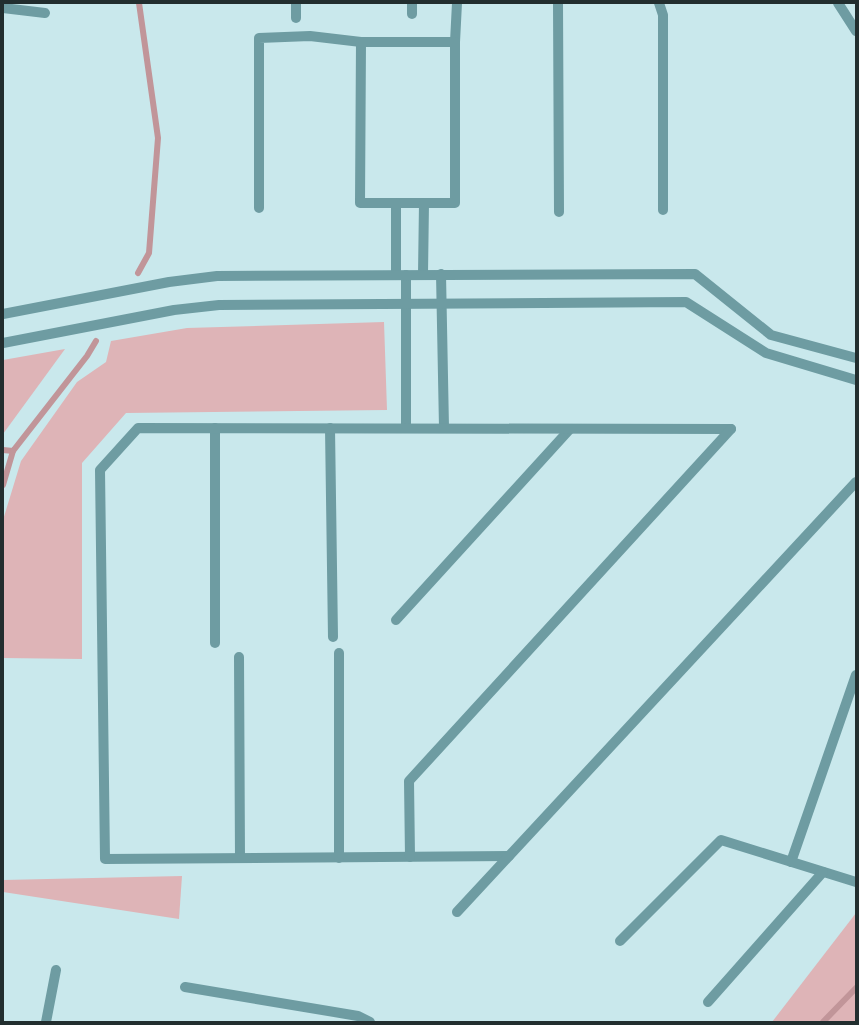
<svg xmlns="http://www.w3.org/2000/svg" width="859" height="1025" viewBox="0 0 859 1025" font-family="Jost,sans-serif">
<rect width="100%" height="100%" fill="#c9e8ec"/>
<!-- green -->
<g fill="#deb4b7">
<path d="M384 322 387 410 126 413 82 463V659L3 658V520L21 461 77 382 106 362 111 341 187 328Z"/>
<path d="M65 349 3 434V360Z"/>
<path d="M182 876 179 919 3 892V880Z"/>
<path d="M856 913V1022H772Z"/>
</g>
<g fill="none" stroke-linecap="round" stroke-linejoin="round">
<!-- stream -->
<g stroke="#c19599" stroke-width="6">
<path d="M138 273 149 253 158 138 139 3"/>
<path d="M3 450 13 451 87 356 96 341"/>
<path d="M3 485 13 451"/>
<path d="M823 1022 856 988"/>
</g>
<!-- service -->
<g stroke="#6e9ca2" stroke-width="10">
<path d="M185 987 358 1016 370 1022"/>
<path d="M46 1022 56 970"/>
</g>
<!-- minor -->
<g stroke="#6e9ca2" stroke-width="10">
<path d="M296 3V18"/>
<path d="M558 3 559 212"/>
<path d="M659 3 663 15V210"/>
<path d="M838 3 856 31"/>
<path d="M3 8 45 13"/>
<path d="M412 14V3"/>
<path d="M455 42 457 3"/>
<path d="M396 203H424"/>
<path d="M259 208V38L310 36 361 42"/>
<path d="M441 274 444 428"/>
<path d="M396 275V203H360L361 42H455V203H424L423 274"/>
<path d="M406 275V428"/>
<path d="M3 314 169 282 217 276 695 274 771 335 856 358"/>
<path d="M3 343 174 310 219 305 686 302 766 353 856 380"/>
<path d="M215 428V643"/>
<path d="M330 428 333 637"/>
<path d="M396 620 570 429"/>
<path d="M239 657 240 858"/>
<path d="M509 856 105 859 100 470 138 428 731 429"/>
<path d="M410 857 409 781 731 429"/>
<path d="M339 858V653"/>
<path d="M791 862 856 675"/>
<path d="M457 912 856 482"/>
<path d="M620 941 721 840 856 882"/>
<path d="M708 1002 823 872"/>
</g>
</g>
<!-- border -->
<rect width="859" height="1025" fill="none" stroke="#222e2f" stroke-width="8"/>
</svg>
